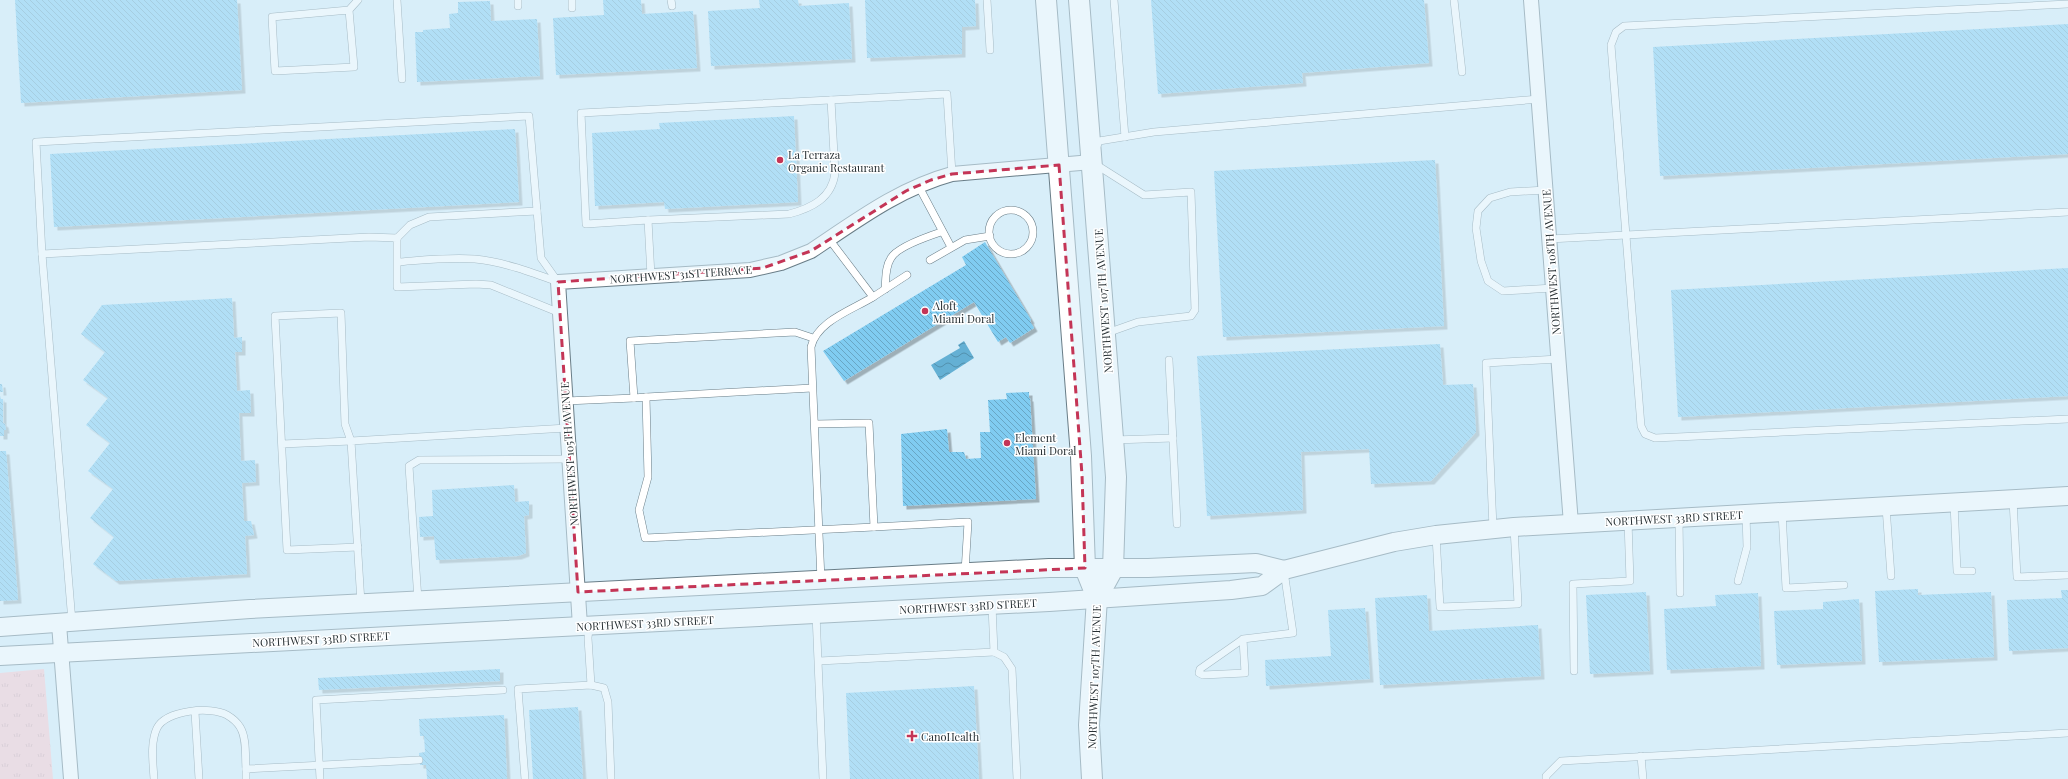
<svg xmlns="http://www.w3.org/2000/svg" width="2068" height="779" viewBox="0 0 2068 779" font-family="'Playfair Display',serif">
<defs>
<pattern id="grass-tufts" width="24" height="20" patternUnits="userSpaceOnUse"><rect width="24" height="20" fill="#fdc7cc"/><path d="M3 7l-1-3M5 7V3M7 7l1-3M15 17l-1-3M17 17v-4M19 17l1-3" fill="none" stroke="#d9abb0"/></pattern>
<pattern id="water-waves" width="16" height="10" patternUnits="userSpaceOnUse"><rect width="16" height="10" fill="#64b0d4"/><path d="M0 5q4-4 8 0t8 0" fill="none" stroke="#5290ad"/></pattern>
<pattern id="building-back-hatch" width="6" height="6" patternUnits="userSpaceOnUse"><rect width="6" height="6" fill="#80ccf1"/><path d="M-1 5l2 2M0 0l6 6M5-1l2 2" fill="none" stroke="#69a6c4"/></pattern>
<filter id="shadow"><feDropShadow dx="3.5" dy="3.5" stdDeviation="0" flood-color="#0004"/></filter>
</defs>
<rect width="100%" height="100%" fill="#d8eef9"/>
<!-- grass -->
<path fill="url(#grass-tufts)" d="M44 669 53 779H0V673Z"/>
<!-- water -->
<path fill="url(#water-waves)" d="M964 341 974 358 940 380 931 365 960 348 958 345Z"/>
<!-- building -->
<g fill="url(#building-back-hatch)" filter="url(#shadow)">
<path d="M15 0H237L242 90 21 103Z"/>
<path d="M603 0H641L642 14 693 11 697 68 556 75 553 18 604 15Z"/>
<path d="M759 0H798L799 6 849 3 852 59 711 66 708 11 760 8Z"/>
<path d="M865 0H975L976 26 962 27V54L867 58Z"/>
<path d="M1151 0H1424L1429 63 1302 73 1303 83 1158 94Z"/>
<path d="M490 1 491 21 537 19 540 76 417 82 415 32H423V30L450 28 449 14 458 13V2Z"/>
<path d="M2068 24V154L1660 176 1653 47Z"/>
<path d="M794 116 798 202 665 209 664 202 595 206 592 133 660 129 659 123Z"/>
<path d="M515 129 519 202 54 227 50 154Z"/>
<path d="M1435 160 1444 326 1223 337 1214 171Z"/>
<path d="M985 242 1031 320 1030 321 1034 328 1010 343 1006 337 998 342 974 302 844 381 823 351 966 265 962 257Z"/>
<path d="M2068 268V396L1678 417 1671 290Z"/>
<path d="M232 298 234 338 242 337V352H235L237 391 250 390 251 413H239L241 461 255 460 256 482 242 483 244 521H251L254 535 245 536 247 574 116 581 93 564 114 537 90 518 113 489 88 471 110 443 86 425 108 398 83 380 105 352 81 334 102 305Z"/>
<path d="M1440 344 1443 385 1473 384 1476 432 1431 481 1371 484 1369 449 1301 452 1303 510 1207 516 1197 356Z"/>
<path d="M0 384H2L3 392H0Z"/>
<path d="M1029 392V398H1030L1036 499 903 506 901 434 947 429 949 452H964L966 459 981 458 980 432H990L988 400 1007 399 1006 393Z"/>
<path d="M0 396 1 399H3V423L5 424 6 430H4V436H0Z"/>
<path d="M0 451H6L18 600 0 601Z"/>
<path d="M514 485 515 502 529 501V515L524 516 526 553 518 556 436 560 434 536 420 537 419 517 433 516 432 490Z"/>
<path d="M1918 589V595L1991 592 1994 657 1879 662 1875 591Z"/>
<path d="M2061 590H2068V648L2009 651 2007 600 2062 598Z"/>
<path d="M1646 592 1650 671 1590 674 1586 595Z"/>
<path d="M1758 593 1761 666 1667 670 1664 609 1716 606 1715 595Z"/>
<path d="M1427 595 1429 631 1538 625 1541 676 1380 685 1375 598Z"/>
<path d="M1859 599 1862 661 1777 665 1774 611 1823 609V602Z"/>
<path d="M1365 608 1370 679 1266 686 1265 660 1331 656 1328 610Z"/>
<path d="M500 669V681L319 690 318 678Z"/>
<path d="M974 686 979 779H850L846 693Z"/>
<path d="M578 707 583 779H533L529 710Z"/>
<path d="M504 715 507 779H427L426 765H420L419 753 425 752 424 736H420L419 719Z"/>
</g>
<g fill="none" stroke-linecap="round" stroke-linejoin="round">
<defs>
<g id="service">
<path d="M397 0 402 79"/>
<path d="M518 0V6"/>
<path d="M572 0V8"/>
<path d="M671 0 672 6"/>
<path d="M987 0 990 50"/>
<path d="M1114 0 1125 137"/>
<path d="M1454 0 1462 72"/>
<path d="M2068 4 1624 26 1616 32 1611 45 1641 426 1645 434 1655 438 2068 419"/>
<path d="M349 10 354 67 275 71 272 17 349 10 358 0"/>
<path d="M1096 148 1099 141 1154 132 1539 99"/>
<path d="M1095 164 1144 195 1191 192 1195 310 1191 316 1138 322 1107 333"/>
<path d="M918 185 951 247"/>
<path d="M1546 190 1510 192 1490 198 1478 211 1476 228 1481 261 1488 281 1503 291 1553 288"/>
<circle cx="1011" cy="232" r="22"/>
<path d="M648 220 789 214C812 208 832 198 835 173L831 100"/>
<path d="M397 238 410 225 429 217 537 211"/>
<path d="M1549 239 2068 212"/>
<path d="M42 254 369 237 397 238V287L476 284 491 285 560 313"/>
<path d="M930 260 965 240 990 236"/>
<path d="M398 262C424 260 449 257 475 259 504 262 531 272 558 282"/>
<path d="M651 276 648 220 586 224 581 113 947 94 952 174"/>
<path d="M885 289C886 279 885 267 891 258 897 247 929 236 941 232"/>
<path d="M873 297 907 275"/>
<path d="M1169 360 1177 524"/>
<path d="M646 397 812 388"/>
<path d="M634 398 646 397 648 477 639 510 645 538 874 527 869 423 815 424"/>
<path d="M566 401 634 398 630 341 795 332 813 338"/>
<path d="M1114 440 1173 438"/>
<path d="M282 444 351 441 345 424 341 313 275 316 287 550 358 547"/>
<path d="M2013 500 2017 577 2068 575"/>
<path d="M1954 503 1957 571H1972"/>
<path d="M1886 507 1891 576"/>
<path d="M1782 512 1786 588 1844 585"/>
<path d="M1679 518 1680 593"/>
<path d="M874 527 968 522 965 572"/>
<path d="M1493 528 1486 363 1558 359"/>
<path d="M1436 536 1440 607 1518 604 1514 527"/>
<path d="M821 580 811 347C817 321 852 310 873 297L829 239"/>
<path d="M1738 581 1747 547 1746 514"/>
<path d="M418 600 409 466 419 460 569 459"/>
<path d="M361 603 351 441 567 428"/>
<path d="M992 606 994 652 1004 657 1012 669 1017 779"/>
<path d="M816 614 823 779"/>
<path d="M72 622 42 254 36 142 529 116 541 258 558 282"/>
<path d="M589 627 588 638 591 685"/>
<path d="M1243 639 1245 673 1203 675 1199 673 1200 669 1243 639 1293 633 1284 571"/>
<path d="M819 661 994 652"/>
<path d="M1574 671 1573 584 1630 581 1628 521"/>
<path d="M195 712 199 779"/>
<path d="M1641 756 1643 779"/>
<path d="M154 779C153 762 150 743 157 728 166 710 211 706 227 715 232 718 237 722 240 727 247 738 245 757 246 769"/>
<path d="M246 779V769L419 760"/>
<path d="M320 779 316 700 503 690"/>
<path d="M525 779 518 689 591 685 604 688 608 702 611 779"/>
<path d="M1546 779V776L1561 761 2068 733"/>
</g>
<g id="minor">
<path d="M1531 0 1571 524"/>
<path d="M59 624 71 779"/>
<path d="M580 626 558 282 750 270 781 263 811 251C856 221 900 188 952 174L1092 162"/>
</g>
<g id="tertiary">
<path d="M0 627 250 609 1049 568H1148L1256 563 1284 570"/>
<path d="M0 656 1049 602 1231 590 1262 586 1284 570 1394 542 1436 535 1514 527 2068 496"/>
</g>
<g id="secondary">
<path d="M1046 0 1081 456 1085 568 1097 598"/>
<path d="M1079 0 1116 477 1113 569 1097 598 1089 725 1092 779"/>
</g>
</defs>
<!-- service casing -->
<use href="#service" stroke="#697d87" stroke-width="8"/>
<!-- minor casing -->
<use href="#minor" stroke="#697d87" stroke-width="16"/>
<!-- tertiary casing -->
<use href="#tertiary" stroke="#697d87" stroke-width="20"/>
<!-- secondary casing -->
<use href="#secondary" stroke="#697d87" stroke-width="22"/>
<!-- service -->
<use href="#service" stroke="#fff" stroke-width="7"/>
<!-- minor -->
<use href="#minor" stroke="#fff" stroke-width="14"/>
<!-- tertiary -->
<use href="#tertiary" stroke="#fff" stroke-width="18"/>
<!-- secondary -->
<use href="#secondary" stroke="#fff" stroke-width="20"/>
</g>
<!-- marked area -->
<path d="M0 0H2068V779H0ZM1059 165 1082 475 1085 568 578 592 558 282 763 268 811 251 906 191 931 180 952 174Z" fill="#d8eef9" fill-opacity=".55" fill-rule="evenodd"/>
<path fill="none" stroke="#c43556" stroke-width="3" stroke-dasharray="8 5" stroke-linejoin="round" d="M1059 165 1082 475 1085 568 578 592 558 282 763 268 811 251 906 191 931 180 952 174Z"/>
<!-- markers -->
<g fill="#c43556" stroke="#fff" stroke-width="1.5">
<circle cx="780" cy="160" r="4"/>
<circle cx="925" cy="311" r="4"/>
<circle cx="1007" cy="443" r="4"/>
<path d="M910 730h4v4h4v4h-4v4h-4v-4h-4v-4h4z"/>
</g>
<g text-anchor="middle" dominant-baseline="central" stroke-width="3" stroke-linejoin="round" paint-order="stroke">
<!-- poi labels -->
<g font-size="11" fill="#273034" stroke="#fff" text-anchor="start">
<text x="788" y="154">La Terraza<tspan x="788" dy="13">Organic Restaurant</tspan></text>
<text x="933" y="305">Aloft<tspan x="933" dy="13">Miami Doral</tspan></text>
<text x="1015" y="437">Element<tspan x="1015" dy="13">Miami Doral</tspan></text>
<text x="921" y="736">CanoHealth</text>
</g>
<!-- street labels -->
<g font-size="11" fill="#273034" stroke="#fff">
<text transform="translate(1551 262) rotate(-94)">NORTHWEST 108TH AVENUE</text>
<text transform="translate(681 274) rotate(-4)">NORTHWEST 31ST TERRACE</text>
<text transform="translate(1103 301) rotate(-94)">NORTHWEST 107TH AVENUE</text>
<text transform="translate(569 454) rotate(-94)">NORTHWEST 105TH AVENUE</text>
<text transform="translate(1674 518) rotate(-3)">NORTHWEST 33RD STREET</text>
<text transform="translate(968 606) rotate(-3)">NORTHWEST 33RD STREET</text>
<text transform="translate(645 623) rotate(-3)">NORTHWEST 33RD STREET</text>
<text transform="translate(321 639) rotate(-3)">NORTHWEST 33RD STREET</text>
<text transform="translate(1094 677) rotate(-88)">NORTHWEST 107TH AVENUE</text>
</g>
</g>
</svg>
